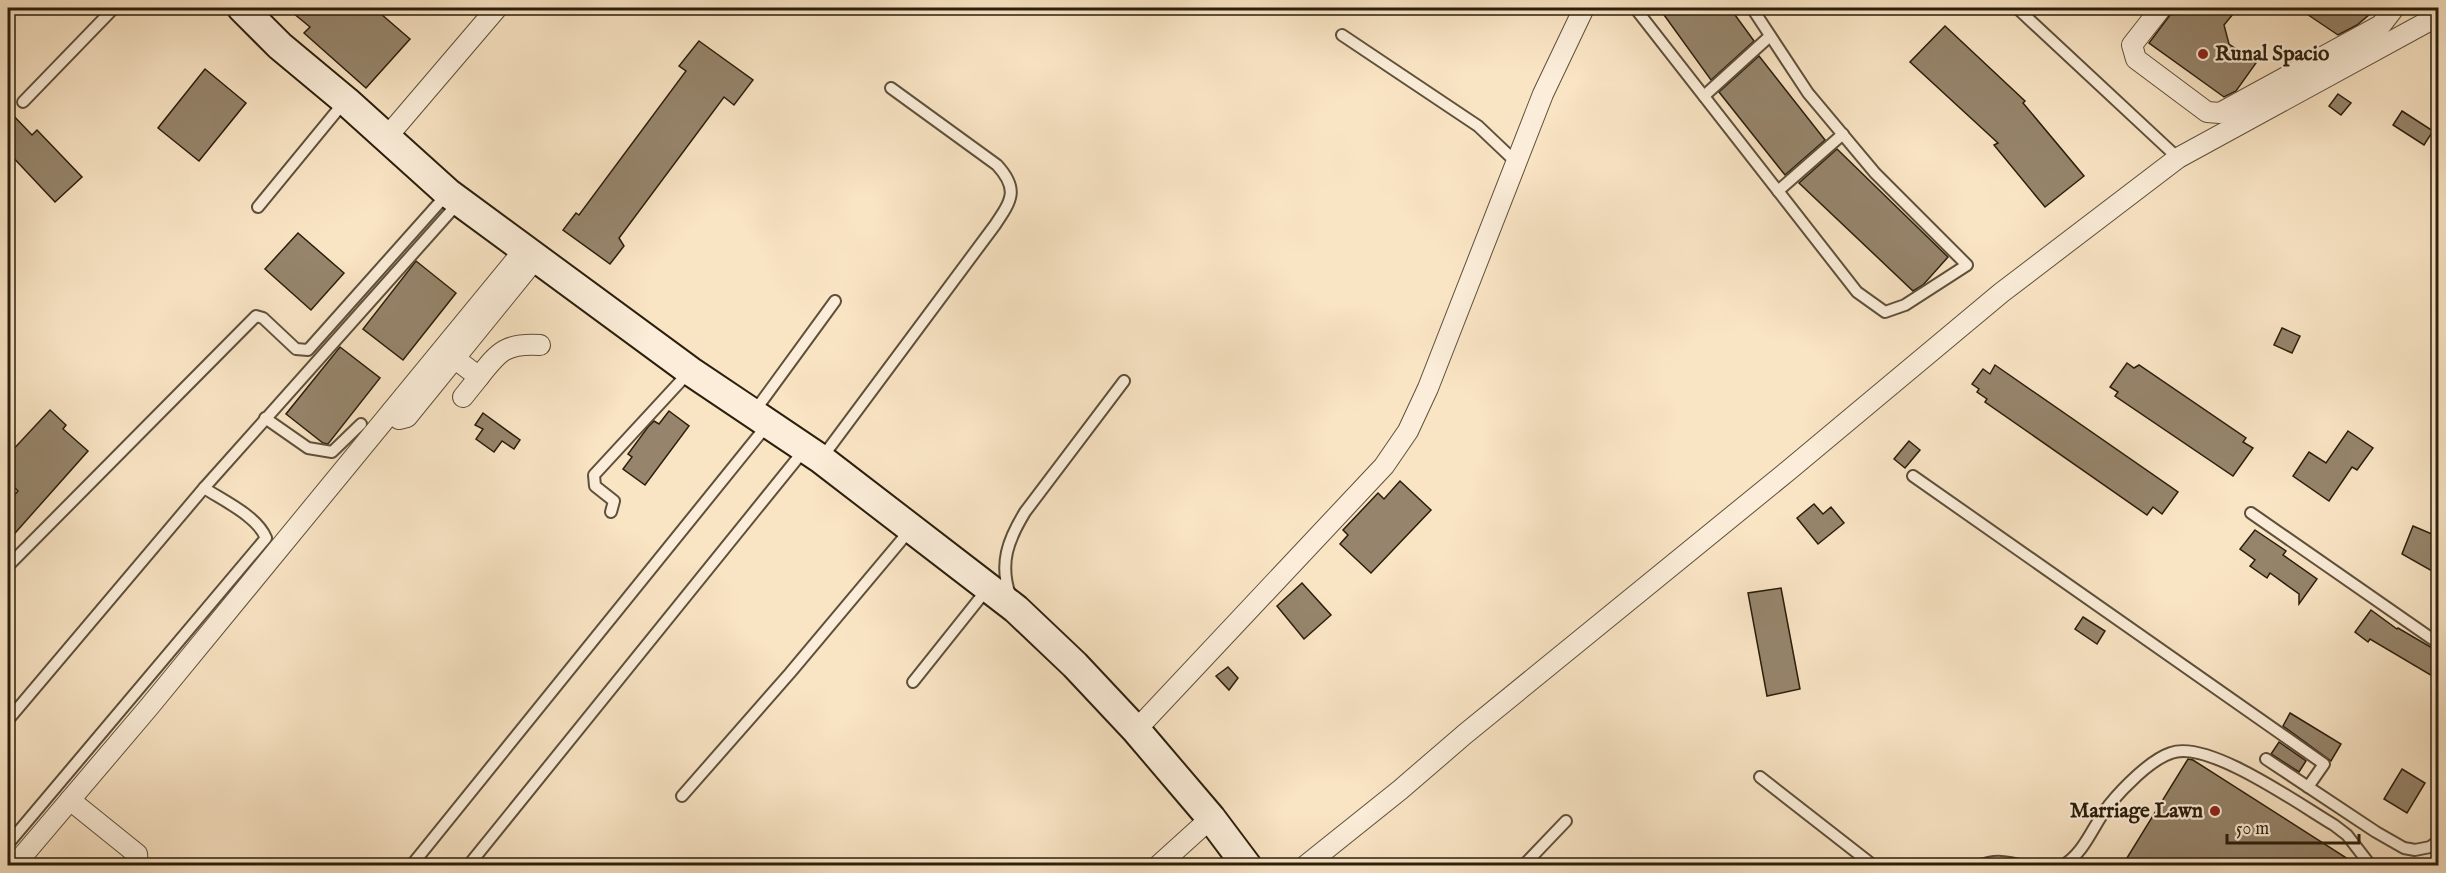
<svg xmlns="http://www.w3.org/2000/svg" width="2446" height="873" viewBox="0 0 2446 873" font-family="'IM FELL English',serif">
<rect width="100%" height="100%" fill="#f9e4c4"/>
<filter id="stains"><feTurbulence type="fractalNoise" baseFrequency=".00333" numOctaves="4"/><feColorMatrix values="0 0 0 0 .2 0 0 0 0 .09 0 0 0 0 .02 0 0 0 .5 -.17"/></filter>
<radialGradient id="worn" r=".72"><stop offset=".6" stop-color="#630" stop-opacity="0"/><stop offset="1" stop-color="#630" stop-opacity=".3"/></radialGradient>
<!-- building -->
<g fill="#96856c" stroke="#2b1e0c" stroke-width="1.5">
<path d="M287 8H374L410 39 366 88 304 33 310 27Z"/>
<path d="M1659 8H1730L1754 41 1711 80Z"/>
<path d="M2173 8H2238L2224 25 2229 44 2256 63 2236 91 2224 97 2149 43 2170 15Z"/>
<path d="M2298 8H2377L2357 25 2338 35Z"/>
<path d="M1945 26 2025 101 2023 103 2084 176 2045 207 1994 145 1998 143 1910 62Z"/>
<path d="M699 41 753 80 734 105 724 97 619 238 624 246 610 264 563 230 576 213 579 215 686 71 679 66Z"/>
<path d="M1759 56 1825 140 1785 175 1719 92Z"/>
<path d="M205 69 246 103 199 161 158 128Z"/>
<path d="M2338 94 2351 103 2341 115 2329 106Z"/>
<path d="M8 110 32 135 37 130 82 177 55 202 8 152Z"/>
<path d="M2402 111 2433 131 2424 145 2393 125Z"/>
<path d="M1837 149 1948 257 1923 285 1913 291 1799 183Z"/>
<path d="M298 233 344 273 311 310 265 269Z"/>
<path d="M416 261 456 293 403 360 363 329Z"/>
<path d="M2282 328 2300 336 2292 353 2274 345Z"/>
<path d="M340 347 380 378 328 444 323 443 286 414Z"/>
<path d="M2127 363 2134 368 2139 365 2246 438 2243 442 2253 448 2233 476 2115 396 2118 392 2110 387Z"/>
<path d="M1995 365 2178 492 2162 514 2153 507 2147 515 1985 402 1987 399 1977 392 1979 389 1972 384 1983 369 1990 374Z"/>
<path d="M50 410 66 425 63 429 88 451 8 541V502L18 491 8 481V455Z"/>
<path d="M669 411 689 426 645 485 623 469 632 457 628 454 648 427 654 421 659 424Z"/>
<path d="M483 413 520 440 514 449 502 441 494 452 476 439 483 429 475 425Z"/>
<path d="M2348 431 2373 448 2357 470 2352 467 2329 501 2293 476 2309 452 2326 463Z"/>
<path d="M1909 441 1920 450 1905 468 1894 459Z"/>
<path d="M1400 481 1431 510 1371 573 1340 544 1348 535 1343 530 1378 493 1384 499Z"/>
<path d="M1814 504 1823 514 1831 507 1844 523 1818 544 1797 518Z"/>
<path d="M2413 526 2439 537V575L2402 554Z"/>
<path d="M2255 530 2286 551 2283 555 2317 579 2299 604V594L2270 573 2267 578 2250 566 2255 560 2240 549Z"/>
<path d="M1302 583 1331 615 1304 639 1277 606Z"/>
<path d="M1781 588 1800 689 1767 696 1748 593Z"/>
<path d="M2371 610 2397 629 2398 628 2439 652V669L2434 677 2370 639 2368 642 2355 632Z"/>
<path d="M2083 617 2105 631 2097 644 2075 629Z"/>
<path d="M1228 667 1238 678 1229 690 1216 676Z"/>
<path d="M2290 713 2341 744 2331 761 2283 726Z"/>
<path d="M2279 742 2306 761 2299 772 2271 754Z"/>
<path d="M2188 759 2193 760 2359 866H2122Z"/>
<path d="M2402 769 2425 783 2407 813 2384 799Z"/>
</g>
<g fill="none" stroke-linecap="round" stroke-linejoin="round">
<defs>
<g id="lane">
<path d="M1635 8 1857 292 1885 312 1905 305 1967 265 1875 173 1808 93 1752 8"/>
<path d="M2017 8 2178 158"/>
<path d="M1342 35 1478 126 1517 163"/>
<path d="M1704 96 1770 36"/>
<path d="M23 102 114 8"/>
<path d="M1778 191 1843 134"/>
<path d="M258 207 345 101"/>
<path d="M754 412 835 301"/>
<path d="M265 418 308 448 332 452 361 424"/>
<path d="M821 459 995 225C1012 200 1019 189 997 165L891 88"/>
<path d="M1913 476 2324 764 2308 787"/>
<path d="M611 512 614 501 595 486 594 475 690 371"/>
<path d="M2251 513 2438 643"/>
<path d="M8 566 256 316 263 318 296 349 308 350 448 193"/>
<path d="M1010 595C999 563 1008 540 1025 512L1124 381"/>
<path d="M913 682 988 588"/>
<path d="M8 720 204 488 459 202"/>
<path d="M2266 759 2376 832 2404 848 2415 850 2430 847 2438 841"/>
<path d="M1760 777 1874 866"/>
<path d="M682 796 790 673 910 530"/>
<path d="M8 844 266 538C257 516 224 501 204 488"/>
<path d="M411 866 768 424"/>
<path d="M468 866 805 449"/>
<path d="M1523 866 1566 821"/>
<path d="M1979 866C1995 859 2008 862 2024 866"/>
<path d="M2062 866C2085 853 2093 825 2109 805 2123 788 2150 760 2171 753 2208 739 2300 805 2334 825L2347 835 2371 866"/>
</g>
<g id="street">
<path d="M2161 8 2132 45 2136 59 2207 112 2220 113 2381 25 2394 8"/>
<path d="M386 138 497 8"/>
<path d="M445 351 479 377 463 397"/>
<path d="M479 377C499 351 506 343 540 345"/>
<path d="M392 411 399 419 407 417 536 258"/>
<path d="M1136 730 1384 466 1408 431 1428 388 1543 94 1584 8"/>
<path d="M70 800 137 854 138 866"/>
<path d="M14 866 149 707 524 250"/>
<path d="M1158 866 1211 818"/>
<path d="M1305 866 1400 790 1465 734 1789 470 2001 293 2178 158 2438 16"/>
</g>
<path id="secondary" d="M242 8 280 46 346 101 448 193 690 371 821 459 1016 609 1075 665 1136 730 1211 818 1247 866"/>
</defs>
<!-- lane casing -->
<use href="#lane" stroke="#5e503a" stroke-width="14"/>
<!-- street casing -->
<use href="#street" stroke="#5e503a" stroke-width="22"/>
<!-- secondary casing -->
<use href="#secondary" stroke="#2b1e0c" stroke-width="32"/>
<!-- lane -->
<use href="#lane" stroke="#fbedd9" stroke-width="10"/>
<!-- street -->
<use href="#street" stroke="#fbedd9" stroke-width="20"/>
<!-- secondary -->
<use href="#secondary" stroke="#fbedd9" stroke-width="28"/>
</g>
<!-- markers -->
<g fill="#8f2418" stroke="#fbedd9" stroke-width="2">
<circle cx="2203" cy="54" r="6"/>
<circle cx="2215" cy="811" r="6"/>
</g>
<g text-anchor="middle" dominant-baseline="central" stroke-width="4.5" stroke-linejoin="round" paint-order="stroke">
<!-- poi labels -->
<g font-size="21" font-weight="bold" fill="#2b1e0c" stroke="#fbedd9" text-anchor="start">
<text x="2215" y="54">Runal Spacio</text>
<text x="2203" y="811" text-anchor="end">Marriage Lawn</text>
</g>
</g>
<!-- margin -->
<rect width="2446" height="873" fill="none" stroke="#f9e4c4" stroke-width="30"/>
<rect x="9" y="9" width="2428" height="855" fill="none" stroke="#2b1e0c" stroke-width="3"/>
<rect x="15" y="15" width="2416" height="843" fill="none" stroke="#2b1e0c" stroke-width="1.5"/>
<!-- scale -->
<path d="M2227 834v9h132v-9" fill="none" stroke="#2b1e0c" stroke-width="3"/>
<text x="2236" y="834" font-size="18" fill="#2b1e0c" stroke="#fbedd9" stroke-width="4.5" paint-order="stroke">50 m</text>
<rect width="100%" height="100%" filter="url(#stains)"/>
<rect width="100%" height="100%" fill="url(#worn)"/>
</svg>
